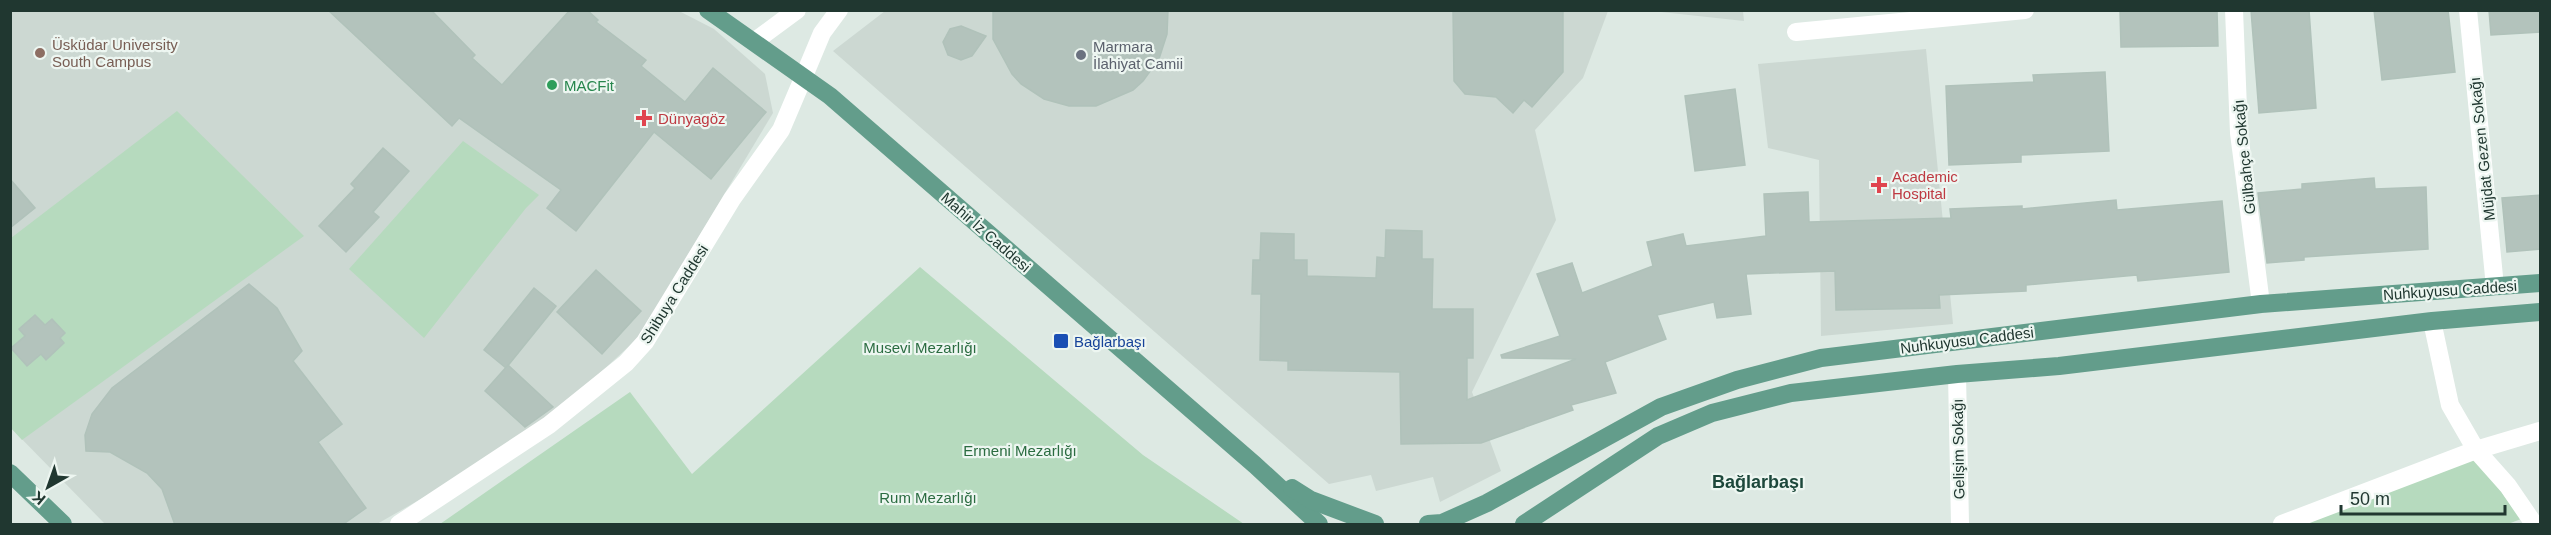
<svg xmlns="http://www.w3.org/2000/svg" width="2551" height="535" viewBox="0 0 2551 535" font-family="Arial,sans-serif">
<rect width="100%" height="100%" fill="#dde9e3"/>
<!-- built -->
<g fill="#ccd8d2">
<path d="M10 11H679L714 29 765 74 773 113 638 338 564 406 512 447 377 524H105L11 428Z"/>
<path d="M885 11H1608L1583 78 1535 130 1556 220 1472 392 1501 471 1440 502 1433 477 1376 491 1371 475 1329 484 833 51Z"/>
<path d="M1652 11H1743L1744 21Z"/>
<path d="M1926 49 1953 324 1821 336 1819 160 1768 148 1758 64Z"/>
</g>
<!-- green -->
<g fill="#b6dabe">
<path d="M177 111 304 236 22 440 11 428V238Z"/>
<path d="M463 141 539 195 526 208 424 338 349 269Z"/>
<path d="M920 267 1143 455 1244 524H440L630 392 692 474Z"/>
<path d="M2472 451 2521 519 2508 524H2301Z"/>
</g>
<!-- building -->
<g fill="#b3c3bc" stroke="#b0c2ba" stroke-width="1.5">
<path d="M328 10H431L475 55 472 58 502 85 570 10H587L598 20 596 22 646 60 641 66 685 102 713 68 766 112 711 179 654 132 576 231 547 208 561 190 459 118 452 126Z"/>
<path d="M993 10H1168L1167 34 1159 59 1143 81 1133 90 1096 106H1069L1044 99 1021 84 1012 74 993 39Z"/>
<path d="M1453 10H1563V72L1532 107 1524 100 1513 113 1496 97 1465 94 1454 81Z"/>
<path d="M2120 10H2217L2218 46 2121 47Z"/>
<path d="M2251 10H2309L2316 108 2259 113Z"/>
<path d="M2374 10H2448L2455 72 2382 80Z"/>
<path d="M2489 10H2541V32L2491 35Z"/>
<path d="M961 26 986 36 972 56 961 60 948 55 943 42 950 29Z"/>
<path d="M2105 72 2109 151 2021 155V162L1949 165 1946 86 2034 82 2033 75Z"/>
<path d="M1735 89 1745 165 1695 171 1685 96Z"/>
<path d="M383 148 409 171 373 212 379 217 346 252 319 226 355 188 351 184Z"/>
<path d="M2374 178 2375 189 2426 187 2428 249 2304 257V260L2267 263 2258 193 2302 189V184Z"/>
<path d="M10 179 35 208 10 228Z"/>
<path d="M1808 192 1809 222 1951 218 1950 209 2022 206V209L2116 200 2117 210 2222 201 2229 272 2138 281 2137 275 2026 285V291L1939 295 1940 308 1836 310 1835 271 1746 274 1751 314 1717 318 1714 302 1657 315 1666 339 1605 362 1616 393 1571 405 1573 410 1481 443 1401 444 1400 372 1288 370V361L1260 360 1261 294H1252L1253 260H1260L1261 233 1294 234V260H1307V276L1376 278 1377 257 1385 258 1386 230 1422 231V259H1433L1432 309H1473V358H1467V400L1576 359 1502 358 1501 355 1560 336 1537 274 1572 263 1582 293 1653 266 1647 242 1683 234 1686 246 1766 236 1764 194Z"/>
<path d="M2541 195V249L2507 252 2502 198Z"/>
<path d="M596 270 641 311 602 354 557 312Z"/>
<path d="M249 284 277 308 302 351 293 361 342 424 318 442 366 508 342 525H175L162 489 147 473 110 452 86 451 85 435 92 414 112 388Z"/>
<path d="M534 288 556 306 506 368 484 350Z"/>
<path d="M35 315 45 325 52 319 65 333 60 338 64 343 46 360 41 354 27 366 11 348 25 336 19 329Z"/>
<path d="M508 365 553 407 525 427 485 391Z"/>
</g>
<g fill="none" stroke-linecap="round" stroke-linejoin="round">
<!-- street -->
<g stroke="#fff" stroke-width="18">
<path d="M2234 10 2239 133 2261 304"/>
<path d="M2468 10 2495 287"/>
<path d="M1796 32 2025 10"/>
<path d="M755 41 797 10"/>
<path d="M804 76 822 33 839 10"/>
<path d="M2432 321 2450 405 2476 450 2508 486 2534 524"/>
<path d="M1957 374 1960 524"/>
<path d="M2282 524 2476 450 2540 431"/>
</g>
<!-- secondary -->
<path stroke="#fff" stroke-width="18" d="M399 524 549 425 626 363 645 342 732 199 781 130 804 76"/>
<!-- primary -->
<g stroke="#639d8b" stroke-width="18">
<path d="M708 10 830 96 1255 465 1319 524"/>
<path d="M10 473 63 524"/>
<path d="M1292 488 1311 500 1375 524"/>
<path d="M1428 524 1442 523 1487 503 1661 407 1737 380 1821 358 2261 304 2540 283"/>
<path d="M1524 524 1658 436 1712 413 1791 393 1957 374 2059 366 2432 321 2540 312"/>
</g>
</g>
<!-- markers -->
<circle fill="#8d6e63" stroke="#edf6f1" stroke-width="2" cx="40" cy="53" r="6"/>
<circle fill="#6b7280" stroke="#edf6f1" stroke-width="2" cx="1081" cy="55" r="6"/>
<circle fill="#2e9e5b" stroke="#edf6f1" stroke-width="2" cx="552" cy="85" r="6"/>
<g fill="#e0444e" stroke="#edf6f1" stroke-width="2">
<path d="M641 109h6v6h6v6h-6v6h-6v-6h-6v-6h6z"/>
<path d="M1876 176h6v6h6v6h-6v6h-6v-6h-6v-6h6z"/>
</g>
<rect fill="#1a4fb4" stroke="#edf6f1" stroke-width="2" x="1053" y="333" width="16" height="16" rx="3"/>
<g text-anchor="middle" dominant-baseline="central" stroke-width="4.5" stroke-linejoin="round" paint-order="stroke">
<!-- education labels -->
<g font-size="15" fill="#785e54" stroke="#edf6f1" text-anchor="start">
<text x="52" y="44">Üsküdar University<tspan x="52" dy="17">South Campus</tspan></text>
</g>
<!-- worship labels -->
<g font-size="15" fill="#5b616d" stroke="#edf6f1" text-anchor="start">
<text x="1093" y="46">Marmara<tspan x="1093" dy="17">İlahiyat Camii</tspan></text>
</g>
<!-- leisure labels -->
<g font-size="15" fill="#27864d" stroke="#edf6f1" text-anchor="start">
<text x="564" y="85">MACFit</text>
</g>
<!-- health labels -->
<g font-size="15" fill="#be3a42" stroke="#edf6f1" text-anchor="start">
<text x="658" y="118">Dünyagöz</text>
<text x="1892" y="176">Academic<tspan x="1892" dy="17">Hospital</tspan></text>
</g>
<!-- street labels -->
<g font-size="15" fill="#203730" stroke="#edf6f1">
<text transform="translate(2482 149) rotate(-96)">Müjdat Gezen Sokağı</text>
<text transform="translate(2244 157) rotate(-96)">Gülbahçe Sokağı</text>
<text transform="translate(986 232) rotate(41)">Mahir İz Caddesi</text>
<text transform="translate(2450 290) rotate(-4)">Nuhkuyusu Caddesi</text>
<text transform="translate(674 294) rotate(-58)">Shibuya Caddesi</text>
<text transform="translate(1967 340) rotate(-7)">Nuhkuyusu Caddesi</text>
<text transform="translate(1958 449) rotate(-91)">Gelişim Sokağı</text>
</g>
<!-- transit labels -->
<g font-size="15" fill="#164399" stroke="#edf6f1" text-anchor="start">
<text x="1074" y="341">Bağlarbaşı</text>
</g>
<!-- park labels -->
<g font-size="15" fill="#2b6c41" stroke="#edf6f1">
<text x="920" y="347">Musevi Mezarlığı</text>
<text x="1020" y="450">Ermeni Mezarlığı</text>
<text x="928" y="497">Rum Mezarlığı</text>
</g>
<!-- quarter labels -->
<g font-size="18" font-weight="bold" fill="#1d483b" stroke="#edf6f1">
<text x="1758" y="482">Bağlarbaşı</text>
</g>
</g>
<!-- border -->
<rect width="2551" height="535" fill="none" stroke="#203730" stroke-width="24"/>
<!-- north arrow -->
<g transform="translate(48 487) rotate(220)" stroke="#edf6f1" stroke-width="4.5" paint-order="stroke">
<path d="M0-4.5L10 22L0 15L-10 22Z" fill="#203730"/>
<text y="-9" font-size="16" font-weight="bold" text-anchor="middle" fill="#203730">K</text>
</g>
<!-- scale -->
<path d="M2341 505v9h164v-9" fill="none" stroke="#203730" stroke-width="3"/>
<text x="2350" y="505" font-size="18" fill="#203730" stroke="#edf6f1" stroke-width="4.5" paint-order="stroke">50 m</text>
</svg>
